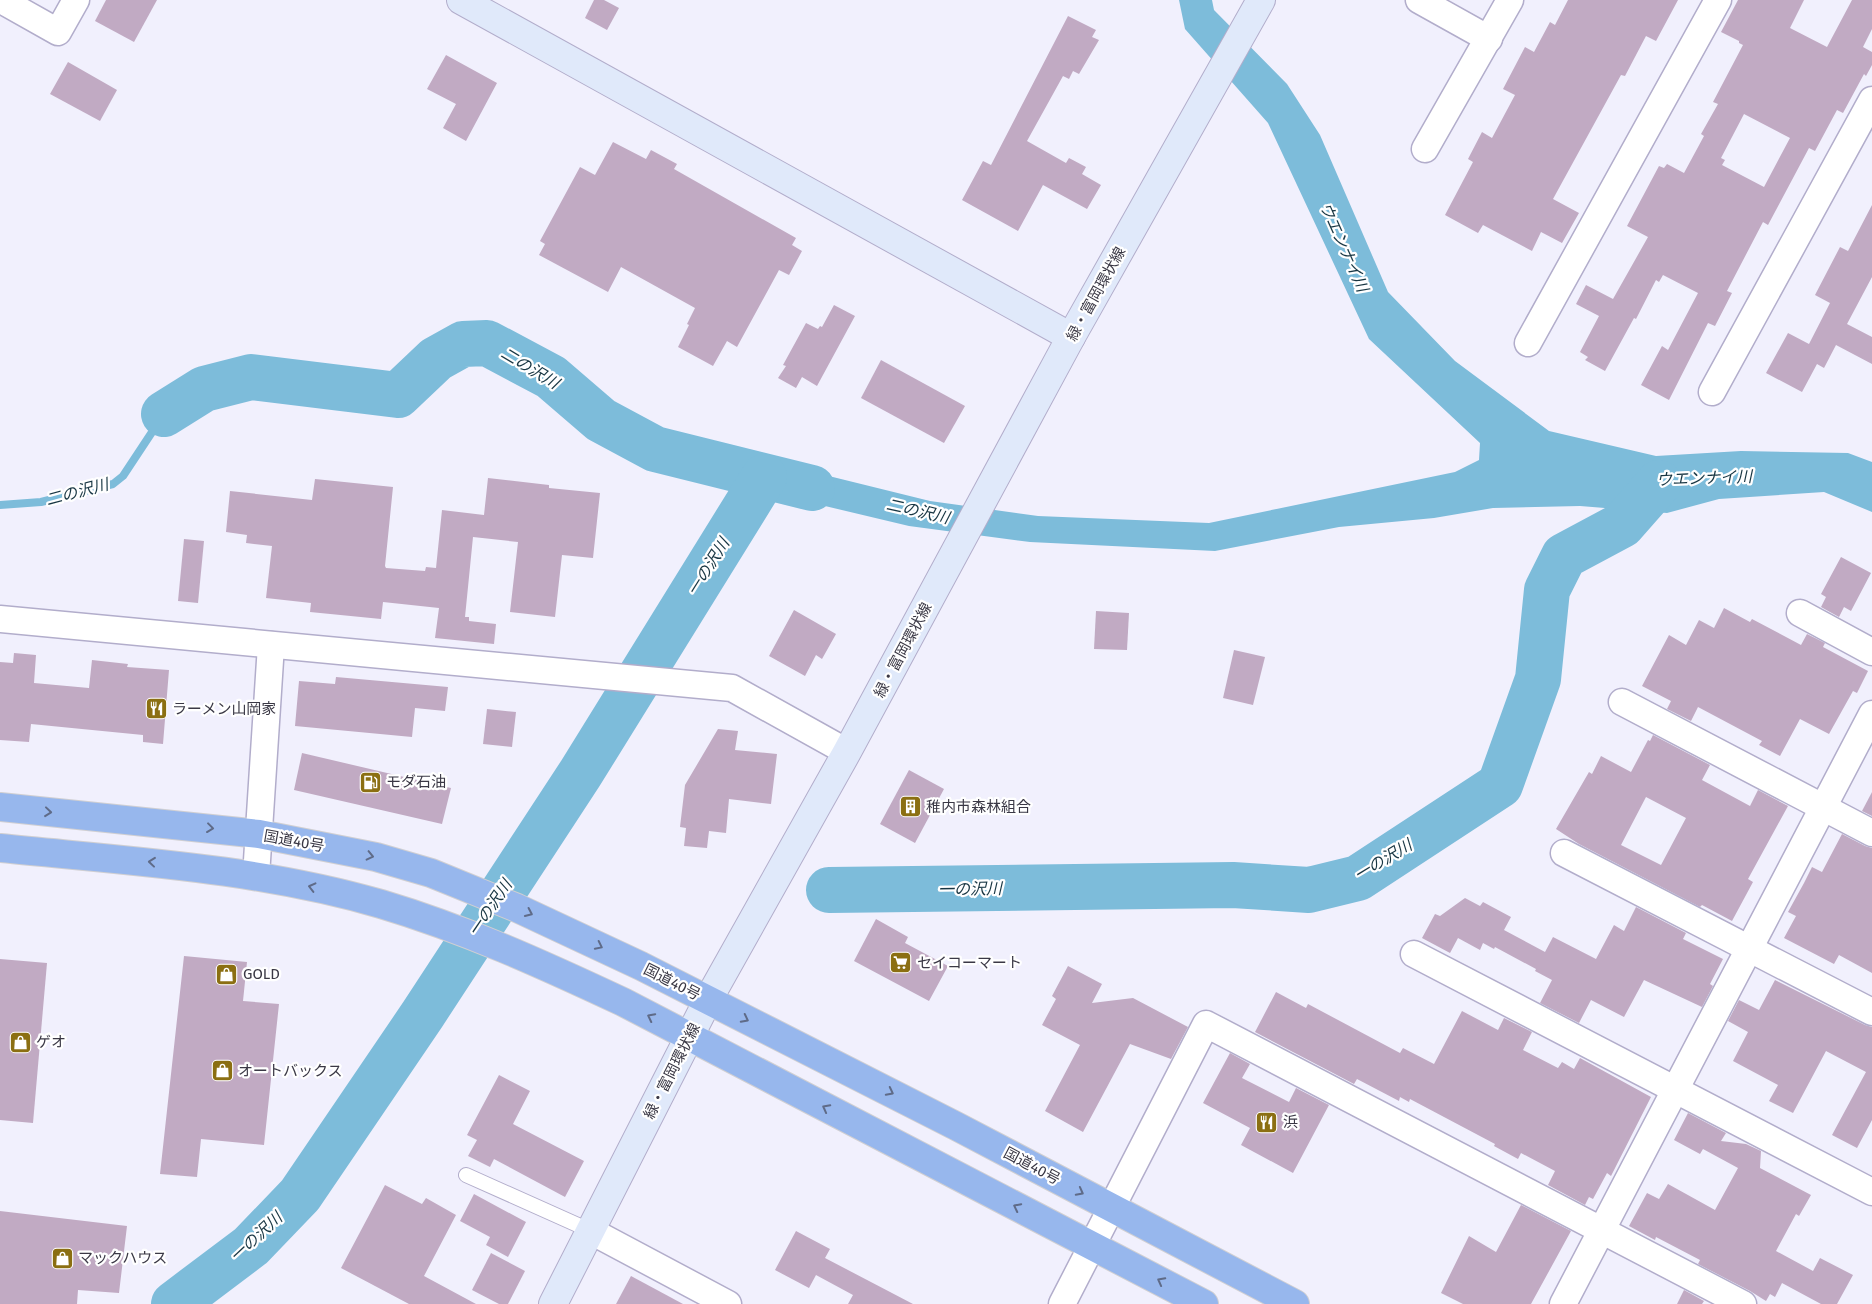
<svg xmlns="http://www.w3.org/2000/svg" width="1872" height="1304" viewBox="0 0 1872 1304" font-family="'Fira Sans','Noto Sans JP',sans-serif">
<rect width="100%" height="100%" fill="#f1f0fd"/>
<!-- water -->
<path fill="#7dbcda" d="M1179 0H1212L1214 10 1287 84 1320 135 1388 292 1455 361 1549 431 1656 456 1741 451 1848 453 1872 462V512L1824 492 1719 499 1667 513 1580 506 1493 508 1434 518 1339 527 1215 551 1030 542 909 526 741 486 760 459 930 501 1038 516 1209 523 1455 472 1479 460 1480 443 1369 339 1268 123 1185 29Z"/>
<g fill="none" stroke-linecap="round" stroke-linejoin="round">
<!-- stream -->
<path stroke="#7dbcda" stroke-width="8" d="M0 505 41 502 113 484 123 476 164 414"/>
<!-- river -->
<g stroke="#7dbcda" stroke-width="46">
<path d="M164 414 204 389 251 377 398 395 436 359 463 344 487 343 551 377 601 420 655 449 812 488"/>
<path d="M829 890 1233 885 1309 890 1358 878 1500 785 1538 679 1547 590 1564 556 1622 525 1659 483"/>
<path d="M174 1304 251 1246 300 1195 423 1014 580 774 764 477"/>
</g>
</g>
<!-- building -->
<g fill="#c1aac3" fill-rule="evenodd">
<path d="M106 0H157L134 42 95 21Z"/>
<path d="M594 0H604L619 8 607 30 585 18Z"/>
<path d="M1568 0H1678L1656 41 1646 36 1625 76 1621 75 1553 199 1579 213 1562 243 1541 232 1532 251 1483 225 1478 233 1445 215 1473 162 1468 159 1482 132 1492 138 1515 95 1503 89 1525 47 1534 52 1550 22 1555 25Z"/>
<path d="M1738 0H1804L1790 28 1827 47 1852 0H1872V29L1863 47 1872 52V65L1866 76 1864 74 1843 113 1837 110 1815 151 1809 148 1768 225 1763 222 1727 291 1732 293 1715 326 1708 323 1669 400 1641 385 1662 346 1668 350 1698 293 1663 275 1659 282 1656 280 1636 319 1634 318 1605 371 1585 360 1588 357 1580 352 1599 316 1576 304 1586 285 1613 299 1648 237 1627 226 1659 166 1664 168 1667 164 1684 173 1704 136 1701 134 1718 104 1713 102 1743 45 1739 43V41L1721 32ZM1744 114 1790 138 1764 187 1722 165 1725 160 1721 158Z"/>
<path d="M1068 16 1096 30 1092 37 1099 40 1079 74 1073 71 1069 79 1063 76 1027 141 1066 163 1069 158 1086 167 1082 174 1101 185 1087 209 1043 185 1018 231 962 200 983 161 991 165Z"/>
<path d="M446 55 497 83 466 141 443 128 456 104 427 89Z"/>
<path d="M68 62 117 90 100 121 50 94Z"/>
<path d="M613 142 646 159 651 150 677 164 674 169 796 238 792 245 802 251 789 275 779 270 737 347 727 341 713 366 678 347 689 325 687 324 695 308 621 267 608 292 539 255 545 244 540 241 580 167 595 175Z"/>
<path d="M1872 205V277L1847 324 1872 337V364L1836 345 1824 368 1817 364 1802 392 1766 373 1788 333 1809 344 1830 303 1815 295 1840 247 1848 251Z"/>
<path d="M834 305 855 316 817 386 802 377 796 388 778 378 786 366 783 365 806 323 818 329 820 326 822 327Z"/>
<path d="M881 360 965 406 944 443 861 398Z"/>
<path d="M488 478 549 485V488L600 493 593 558 562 555 555 617 510 612 518 542 473 537 465 617H469V621L496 624 494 644 435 638 439 608 383 602 381 619 310 612 311 603 266 598 272 546 246 543 247 535 226 532 230 491 312 500 315 479 393 487 385 566 386 568 425 571 426 567 436 568 442 510 484 515Z"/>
<path d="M184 539 204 541 198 603 178 601Z"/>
<path d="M1841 557 1871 573 1851 611 1844 607 1839 617 1821 607 1826 597 1821 594Z"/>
<path d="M1724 608 1750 622 1752 619 1801 645 1807 634 1825 643 1823 647 1868 671 1857 693 1853 691 1829 734 1800 719 1780 756 1759 745 1762 741 1698 707 1691 721 1667 709 1671 701 1642 686 1669 635 1686 645 1699 620 1714 628Z"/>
<path d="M794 610 836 634 822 659 816 655 805 676 769 656Z"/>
<path d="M1096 611 1129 613 1127 650 1094 649Z"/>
<path d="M1234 650 1265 657 1253 705 1223 698Z"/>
<path d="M14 653 36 655 34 683 89 688 92 660 128 664 127 667 169 670 163 744 143 742V735L31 724 29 742 0 740V662L13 663Z"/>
<path d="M336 677 448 687 445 711 415 708 412 737 295 726 299 681 335 684Z"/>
<path d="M487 709 516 712 512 747 483 744Z"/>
<path d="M718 729 738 731 735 750 777 754 771 804 729 799 726 833 709 831 707 848 684 846 686 828 680 827 685 785Z"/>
<path d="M1653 735 1710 765 1702 780 1750 806 1758 790 1788 806 1748 879 1753 882 1732 921 1702 905 1700 907 1579 844 1556 829 1589 772 1592 774 1601 756 1631 772 1648 740 1650 741ZM1646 797 1686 818 1661 865 1621 845Z"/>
<path d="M302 753 451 788 442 824 294 790Z"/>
<path d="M909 770 944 789 915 843 880 824Z"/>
<path d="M1872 792V816L1862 811Z"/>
<path d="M1842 834 1865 846 1872 848V973L1839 955 1834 964 1784 938 1796 916 1788 912 1804 883 1812 867 1822 872Z"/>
<path d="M1465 898 1480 906 1483 902 1511 917 1504 930 1545 952 1553 937 1596 959 1614 925 1624 931 1636 907 1686 933 1683 939 1723 959 1710 984 1713 986 1702 1007 1644 980 1624 1017 1591 1000 1579 1023 1540 1003 1552 980 1535 971 1536 969 1495 947 1494 949 1483 943 1480 950 1458 938 1450 953 1422 938 1435 914 1440 916Z"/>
<path d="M876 919 908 937 905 943 948 966 929 1001 854 961Z"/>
<path d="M184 956 247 962 243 1001 279 1004 264 1145 201 1139 197 1177 160 1174Z"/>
<path d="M0 959 47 963 33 1123 0 1120Z"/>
<path d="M1068 966 1102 984 1092 1003 1133 998 1188 1027 1171 1059 1130 1044 1083 1132 1045 1111 1080 1045 1042 1025 1056 999 1052 996Z"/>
<path d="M1775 980 1865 1025 1872 1027V1120L1857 1148 1832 1135 1866 1072 1826 1051 1793 1113 1769 1101 1778 1085 1733 1061 1748 1032 1728 1021 1739 1000 1759 1010Z"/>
<path d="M1276 992 1306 1008 1308 1004 1400 1053 1403 1048 1434 1064 1462 1011 1498 1030 1504 1018 1532 1032 1523 1050 1558 1068 1562 1062 1574 1069 1580 1058 1651 1097 1611 1176 1607 1173 1593 1199 1589 1197 1585 1205 1548 1185 1555 1171 1521 1153 1518 1159 1494 1146 1495 1144 1410 1099 1409 1102 1400 1097 1399 1101 1357 1079 1354 1084 1255 1032Z"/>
<path d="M1230 1053 1250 1064 1242 1078 1289 1102 1296 1088 1329 1105 1293 1173 1241 1145 1250 1128 1203 1103Z"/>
<path d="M499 1075 530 1091 513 1124 584 1161 565 1197 494 1159 490 1167 468 1156 477 1140 467 1135Z"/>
<path d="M1688 1113 1726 1133 1721 1141 1746 1144 1761 1151 1760 1168 1811 1195 1799 1216 1796 1214 1776 1251 1813 1271 1820 1258 1853 1275 1837 1304H1821L1782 1283 1775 1297 1770 1294 1766 1301 1750 1291 1698 1264 1700 1260 1656 1237 1655 1240 1629 1226 1647 1193 1659 1199 1668 1184 1715 1210 1738 1168 1703 1149 1700 1154 1674 1140Z"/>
<path d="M385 1185 422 1204 426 1198 456 1215 424 1276 476 1304H409L341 1268Z"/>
<path d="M474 1194 526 1222 508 1257 486 1245 490 1237 460 1221Z"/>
<path d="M1521 1205 1571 1231 1531 1304H1463L1441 1293 1469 1236 1496 1252Z"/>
<path d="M0 1211 127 1226 119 1293 78 1290 77 1304H0Z"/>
<path d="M796 1231 830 1249 825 1258 913 1304H848L853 1295 816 1275 809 1288 775 1270Z"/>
<path d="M491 1253 525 1271 508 1304H499L472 1290Z"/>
<path d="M631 1276 683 1304H616Z"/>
<path d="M1684 1290 1704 1301 1702 1304H1677Z"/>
</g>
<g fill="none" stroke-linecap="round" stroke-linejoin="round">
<defs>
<path id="lane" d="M466 1175 589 1230"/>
<g id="street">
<path d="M1 0 58 32 76 0"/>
<path d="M1419 0 1489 39"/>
<path d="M1425 149 1510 0"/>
<path d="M1528 343 1718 0"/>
<path d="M1712 392 1872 100"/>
<path d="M1800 613 1872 652"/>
<path d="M0 619 732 688 847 752"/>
<path d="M1622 702 1872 833"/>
<path d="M1564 853 1872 1012"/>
<path d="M256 876 271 645"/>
<path d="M1414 954 1872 1192"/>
<path d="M589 1230 728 1304"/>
<path d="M1062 1304 1206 1024 1743 1304"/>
<path d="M1563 1304 1872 714"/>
</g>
<g id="secondary">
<path d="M461 0 1071 337"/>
<path d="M553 1304 708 1000 847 752 1071 337 1261 0"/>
</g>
<g id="highway">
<path d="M0 807 259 834 376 857 431 873 517 908 641 966 956 1126 1295 1304"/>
<path d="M0 848C128 861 257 868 381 904 465 929 544 965 623 1002L1204 1304"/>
</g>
</defs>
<!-- lane casing -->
<use href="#lane" stroke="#b2adcb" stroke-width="16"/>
<!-- street casing -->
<use href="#street" stroke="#b2adcb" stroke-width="29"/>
<!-- secondary casing -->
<use href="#secondary" stroke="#b2adcb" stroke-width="30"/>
<!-- highway casing -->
<use href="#highway" stroke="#d0cfd2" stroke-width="30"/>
<!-- lane -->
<use href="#lane" stroke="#fff" stroke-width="14"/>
<!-- street -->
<use href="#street" stroke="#fff" stroke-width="26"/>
<!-- secondary -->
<use href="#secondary" stroke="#e0e9fa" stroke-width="28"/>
<!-- highway -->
<use href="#highway" stroke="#97b7ed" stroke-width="28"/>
</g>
<!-- one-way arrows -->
<defs><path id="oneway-chevron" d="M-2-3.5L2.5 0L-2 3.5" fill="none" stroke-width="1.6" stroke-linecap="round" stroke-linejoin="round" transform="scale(1.25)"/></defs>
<g stroke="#5f6b88">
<use href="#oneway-chevron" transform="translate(48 812) rotate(6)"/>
<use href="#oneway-chevron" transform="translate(210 828) rotate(7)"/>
<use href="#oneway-chevron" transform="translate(370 856) rotate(13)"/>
<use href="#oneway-chevron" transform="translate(152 862) rotate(-174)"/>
<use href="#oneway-chevron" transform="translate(312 887) rotate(-166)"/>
<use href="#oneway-chevron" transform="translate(529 913) rotate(25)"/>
<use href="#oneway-chevron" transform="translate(599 946) rotate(26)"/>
<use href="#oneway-chevron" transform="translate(651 1017) rotate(-153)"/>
<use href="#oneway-chevron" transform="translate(745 1019) rotate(27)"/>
<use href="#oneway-chevron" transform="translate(890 1092) rotate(27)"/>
<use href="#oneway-chevron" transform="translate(826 1108) rotate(-152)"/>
<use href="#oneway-chevron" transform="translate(1080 1192) rotate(28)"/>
<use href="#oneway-chevron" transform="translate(1017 1207) rotate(-153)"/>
<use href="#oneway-chevron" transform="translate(1161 1281) rotate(-152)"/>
</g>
<!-- icons -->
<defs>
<symbol id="restaurant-square" viewBox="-11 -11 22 22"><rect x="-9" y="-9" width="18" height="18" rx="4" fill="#8b6f12" stroke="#fff"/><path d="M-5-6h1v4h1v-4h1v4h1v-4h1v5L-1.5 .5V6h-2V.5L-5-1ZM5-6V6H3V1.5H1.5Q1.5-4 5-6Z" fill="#fff"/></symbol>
<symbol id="fuel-square" viewBox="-11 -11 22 22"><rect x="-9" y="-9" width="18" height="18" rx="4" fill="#8b6f12" stroke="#fff"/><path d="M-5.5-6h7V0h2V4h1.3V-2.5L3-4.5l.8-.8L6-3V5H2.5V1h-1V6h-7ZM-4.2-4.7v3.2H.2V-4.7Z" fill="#fff"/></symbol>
<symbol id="building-square" viewBox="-11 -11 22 22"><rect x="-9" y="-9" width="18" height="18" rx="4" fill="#8b6f12" stroke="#fff"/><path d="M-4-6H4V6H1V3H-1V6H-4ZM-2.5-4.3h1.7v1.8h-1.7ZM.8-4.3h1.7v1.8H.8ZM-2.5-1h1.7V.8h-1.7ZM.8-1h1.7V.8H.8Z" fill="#fff"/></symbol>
<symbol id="supermarket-square" viewBox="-11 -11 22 22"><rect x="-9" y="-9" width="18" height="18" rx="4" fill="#8b6f12" stroke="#fff"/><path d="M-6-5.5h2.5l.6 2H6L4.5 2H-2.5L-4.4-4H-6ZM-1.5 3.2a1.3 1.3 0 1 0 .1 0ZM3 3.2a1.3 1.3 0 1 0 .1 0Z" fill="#fff"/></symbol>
<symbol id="shop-square" viewBox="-11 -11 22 22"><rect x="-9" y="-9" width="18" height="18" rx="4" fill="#8b6f12" stroke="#fff"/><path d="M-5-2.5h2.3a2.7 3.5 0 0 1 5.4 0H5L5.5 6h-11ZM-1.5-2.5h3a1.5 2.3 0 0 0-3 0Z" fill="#fff"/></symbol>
</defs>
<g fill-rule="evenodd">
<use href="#restaurant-square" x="144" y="696" width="25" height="25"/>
<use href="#fuel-square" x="358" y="770" width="25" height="25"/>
<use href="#building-square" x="898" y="794" width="25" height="25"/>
<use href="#supermarket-square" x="888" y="950" width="25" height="25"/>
<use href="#shop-square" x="214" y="962" width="25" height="25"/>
<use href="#shop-square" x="8" y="1030" width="25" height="25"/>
<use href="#shop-square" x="210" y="1058" width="25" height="25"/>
<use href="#restaurant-square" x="1254" y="1110" width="25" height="25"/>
<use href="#shop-square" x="50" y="1246" width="25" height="25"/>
</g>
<g text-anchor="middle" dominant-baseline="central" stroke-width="4.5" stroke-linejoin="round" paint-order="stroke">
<!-- street labels -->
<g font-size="15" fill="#3a3845" stroke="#fff">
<text transform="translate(1096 294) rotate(-61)">緑・富岡環状線</text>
<text transform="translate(903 650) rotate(-62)">緑・富岡環状線</text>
<text transform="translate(294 841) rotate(10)">国道40号</text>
<text transform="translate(672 982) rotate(27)">国道40号</text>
<text transform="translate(672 1071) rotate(-63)">緑・富岡環状線</text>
<text transform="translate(1032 1166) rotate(28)">国道40号</text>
</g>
<!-- poi labels -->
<g font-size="15" fill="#3a3845" stroke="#fff" text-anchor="start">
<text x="172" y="709">ラーメン山岡家</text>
<text x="386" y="782">モダ石油</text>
<text x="926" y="807">稚内市森林組合</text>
<text x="917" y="963">セイコーマート</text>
<text x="243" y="974">GOLD</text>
<text x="36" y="1042">ゲオ</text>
<text x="238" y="1071">オートバックス</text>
<text x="1283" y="1122">浜</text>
<text x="78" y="1258">マックハウス</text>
</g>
<!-- water labels -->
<g font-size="16" font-style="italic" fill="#183643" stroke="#fff">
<text transform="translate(1344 247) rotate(66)">ウエンナイ川</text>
<text transform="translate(530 368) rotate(31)">二の沢川</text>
<text transform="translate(1704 478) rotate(-2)">ウエンナイ川</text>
<text transform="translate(77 492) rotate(-15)">二の沢川</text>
<text transform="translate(918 511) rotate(13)">二の沢川</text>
<text transform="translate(708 567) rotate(-58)">一の沢川</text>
<text transform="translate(1383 860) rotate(-31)">一の沢川</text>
<text transform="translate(970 889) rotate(-1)">一の沢川</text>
<text transform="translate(490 908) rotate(-56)">一の沢川</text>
<text transform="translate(256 1237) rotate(-43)">一の沢川</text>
</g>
</g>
</svg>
